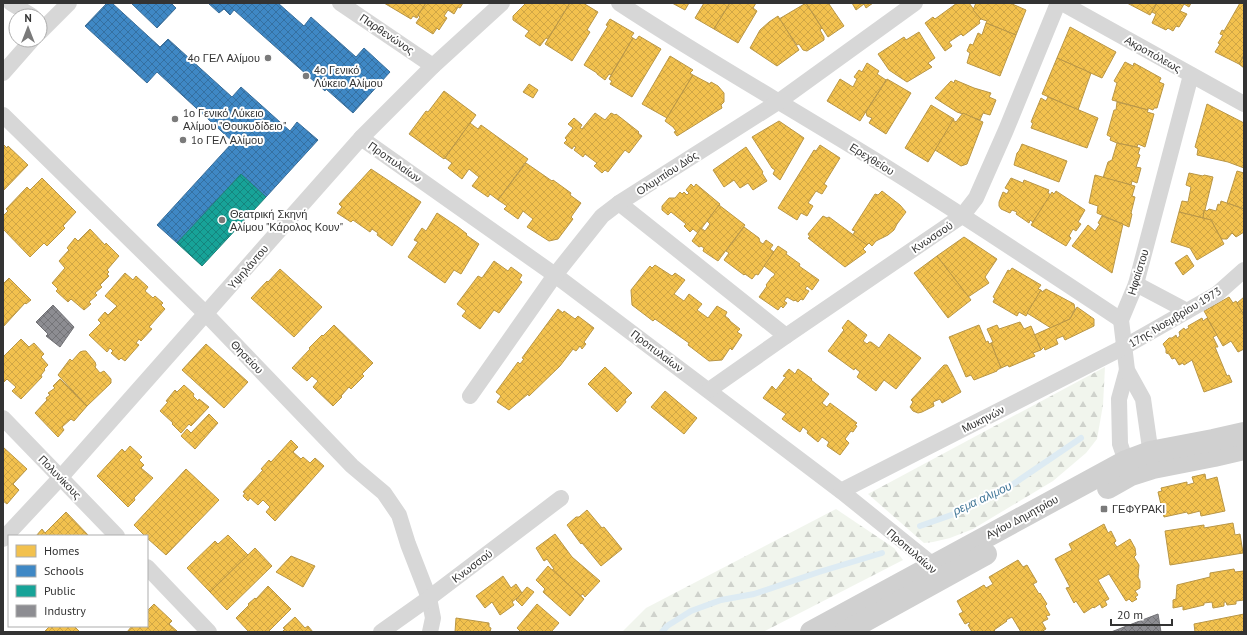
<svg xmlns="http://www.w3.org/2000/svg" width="1247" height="635" viewBox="0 0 1247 635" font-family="'PT Sans',sans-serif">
<defs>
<pattern id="forest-firs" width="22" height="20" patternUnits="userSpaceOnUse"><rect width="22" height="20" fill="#f1f5ed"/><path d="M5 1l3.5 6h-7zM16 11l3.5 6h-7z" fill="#cfd2cc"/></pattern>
<pattern id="homes-cross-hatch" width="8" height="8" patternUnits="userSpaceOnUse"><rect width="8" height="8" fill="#f2c14e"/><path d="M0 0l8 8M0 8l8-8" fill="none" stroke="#d0a645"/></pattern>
<pattern id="schools-cross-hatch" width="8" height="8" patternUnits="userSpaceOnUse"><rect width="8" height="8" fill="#3f88c5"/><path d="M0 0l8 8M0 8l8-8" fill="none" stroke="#3570a1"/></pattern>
<pattern id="public-cross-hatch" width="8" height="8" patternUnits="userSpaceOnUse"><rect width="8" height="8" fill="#17a398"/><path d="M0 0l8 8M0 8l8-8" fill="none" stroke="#15857d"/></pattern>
<pattern id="industry-cross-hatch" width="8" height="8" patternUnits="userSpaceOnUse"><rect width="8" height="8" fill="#8d8d92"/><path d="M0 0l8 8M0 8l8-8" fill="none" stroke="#747478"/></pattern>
</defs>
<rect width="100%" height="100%" fill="#fff"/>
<!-- forest -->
<g fill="url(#forest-firs)">
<path d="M1105 367 1103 405 1097 439 1086 453 1053 481 973 529 950 538 933 542 924 543 868 494Z"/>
<path d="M836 509 894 548 903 560 763 632H622L646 608Z"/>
</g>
<!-- homes -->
<g fill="url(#homes-cross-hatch)" stroke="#b99646">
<path d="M384 3H426L417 18 413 16 411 19Z"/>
<path d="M426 3H463L460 8 458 7 454 14 448 10 444 16 447 18 439 30 437 28 433 34 416 23 420 17 418 15Z"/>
<path d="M526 3H570L548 39 546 38 540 46 525 36 529 31 513 20V16Z"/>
<path d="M570 3H583L598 12 587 30 590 32 572 61 545 44Z"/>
<path d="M672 3H689L685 10Z"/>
<path d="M704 3H730L714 29 695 18Z"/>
<path d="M730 3H756L753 8 757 11 738 43 714 29Z"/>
<path d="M806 3 822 28 820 30 824 37V40L807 51 803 50 799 44 797 45 779 19Z"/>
<path d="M806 3H830L829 4 844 26 828 37Z"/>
<path d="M852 3H873L866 8 864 4 856 10Z"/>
<path d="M957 3H969L981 19 979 21 980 23 963 36 961 34 949 42 952 46 945 51 925 23 933 17 935 19Z"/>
<path d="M976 3H1010L1026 10 1016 35 986 23 987 21 981 19 973 10Z"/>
<path d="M1127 3H1157L1150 15Z"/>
<path d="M1157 3H1191L1189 7 1184 4 1180 11 1187 14 1179 27 1176 26 1173 31 1168 28 1166 30 1152 23 1156 14 1152 12Z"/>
<path d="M1240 3H1244V55L1239 64 1215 52 1220 44 1218 43 1223 35 1220 34 1222 30 1224 31Z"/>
<path d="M778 16 799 50 777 66 750 48 760 30 769 22Z"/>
<path d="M610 19 634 33 631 37 633 38 611 75 609 74 605 80 597 74V73L584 65 608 26 606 25Z"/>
<path d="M986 23 1016 35 1000 76 967 63 970 53 967 51 970 44 973 45 978 33 982 35Z"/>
<path d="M1070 27 1116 52 1102 78 1057 58Z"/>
<path d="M919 32 935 58 928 63 932 67 907 82 889 70 878 54 904 37 906 40Z"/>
<path d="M639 36 661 49 632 97 610 84 612 81 609 79 633 38 636 40Z"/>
<path d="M1244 55V68L1239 64Z"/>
<path d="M670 56 693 70 690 73 693 75 667 118 642 104Z"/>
<path d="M1057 58 1091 73 1078 110 1042 94Z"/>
<path d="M1125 62 1133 66 1134 63 1161 78 1159 82 1164 84 1157 108H1154L1153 110 1148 108V110L1112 100 1117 83 1114 81Z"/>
<path d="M867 63 879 71 877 74 886 80 860 121 827 101 840 79 853 87 857 79 854 77 859 70 862 72Z"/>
<path d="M693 75 710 84 711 82 718 86 724 93V102L721 105 722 108 677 136 674 132 676 131 673 127 665 121Z"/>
<path d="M887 79 911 93 886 134 869 123 872 118 867 116 866 112Z"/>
<path d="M955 80 974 88 991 93 989 97 996 100 990 115 983 113 980 120 957 112 935 98 951 81 954 83Z"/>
<path d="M529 84 538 90 533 98 523 92Z"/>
<path d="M444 91 476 115 444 159 409 134 426 111 428 112Z"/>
<path d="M1048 97 1098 118 1087 148 1031 128 1033 123 1031 122 1041 98 1046 101Z"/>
<path d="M1117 102 1148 110 1147 112 1154 114 1145 147 1138 144 1137 147 1117 143 1110 140 1111 137 1107 135 1114 110H1116Z"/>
<path d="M1207 104 1244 123V168L1228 162 1197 155 1198 149 1195 147Z"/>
<path d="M931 105 954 119 928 162 905 148Z"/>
<path d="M595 113 605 120 611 113 615 115 616 114 639 132 638 133 642 136 629 153 625 150 608 172 605 170 602 173 594 166 597 163 585 154 583 157 574 150 576 147 574 146 572 149 564 143 567 140 565 138 573 128 568 124 574 118 582 125 580 128 582 129Z"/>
<path d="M963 113 983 122 967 164 961 166 935 150 953 120 956 122Z"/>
<path d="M779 121 804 138 780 180 773 174 775 170 772 168 752 137Z"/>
<path d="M470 123 478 129 481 125 528 159 498 200 490 194 488 197 472 186 479 177 469 169 462 179 448 168 452 163 445 158Z"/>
<path d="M1117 143 1140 148 1138 154 1140 155 1136 167 1141 168 1137 183 1132 181 1131 185 1103 178 1108 162 1112 160Z"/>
<path d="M1022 144 1067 161 1059 182 1014 165 1017 153 1019 151Z"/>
<path d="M4 145 7 148 8 146 28 165 3 191V147Z"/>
<path d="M820 145 840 158 824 184 827 186 822 194 816 191 808 203 813 206 807 216 801 213 797 220 778 208 814 150 816 151Z"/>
<path d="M746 147 763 172 762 173 767 181 753 190 748 183 740 188 734 180 724 187 713 170Z"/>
<path d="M526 163 552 181 553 180 571 193 570 195 581 203 571 217 573 219 558 239 549 241 527 227 533 219 523 211 518 219 504 209 507 206 498 200Z"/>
<path d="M371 169 421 202 392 246 377 235 378 233 372 229 370 232 353 220 351 222 337 213 342 207 339 204Z"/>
<path d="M1237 171 1244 173V209L1227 203Z"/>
<path d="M1189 173 1203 176 1204 175 1213 177 1203 218 1179 212 1182 201 1188 202 1191 187 1186 185Z"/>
<path d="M1095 175 1135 186 1132 196 1135 197 1131 213 1132 214 1129 227 1097 213 1098 206 1089 203Z"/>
<path d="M42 178 76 212 63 226 65 228 47 246 44 243 30 257 3 229V216L8 211 6 209 27 187 30 190Z"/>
<path d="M1011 178 1023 183 1024 180 1049 190 1048 193 1051 195 1033 222 1030 220 1029 223 1016 214 1017 212 1012 210 1010 213 1001 209 999 206V202L1003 192 1007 194 1009 190 1005 188Z"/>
<path d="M691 184 694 187 696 184 720 204 698 233 693 229 690 232 684 226 686 224 671 212 668 215 662 210V206L669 198H675L680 192 682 194 684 192 687 195 689 193 686 190Z"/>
<path d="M882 191 900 205 906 212 897 224 894 230 888 235 876 241 872 246 869 243 867 245 853 235 855 231 852 230 875 194 878 195Z"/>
<path d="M1056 191 1085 210 1078 222 1081 224 1076 231 1073 229 1069 236 1071 238 1066 246 1031 225 1052 192 1054 194Z"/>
<path d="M1221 201 1244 209V232L1236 237 1232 233 1227 239H1221L1211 220 1203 218 1204 210 1207 211 1209 209 1216 211 1218 204 1220 205Z"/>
<path d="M719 205 745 225 718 261 703 251 704 248 701 246 699 247 692 241 701 228 705 231 710 224 707 221Z"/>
<path d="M1179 212 1211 220 1224 244 1197 260 1190 248 1171 242Z"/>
<path d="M437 213 458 227 467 234 466 235 479 244 461 274 454 270 445 283 408 257 418 242 414 240 422 228 426 231Z"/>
<path d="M823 216 827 218 829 217 867 245 863 249 866 252 845 267 808 238 810 237 808 234Z"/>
<path d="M1102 216 1123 224 1112 273 1072 246 1088 225 1095 231 1100 224 1098 223Z"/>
<path d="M744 227 759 238 760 242 763 244 766 240 773 245 770 249 774 252 758 275 756 274 752 279 745 274 744 275 724 260 729 253 726 251Z"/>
<path d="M90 229 105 245 106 243 119 256 107 270 109 272 107 274 109 276 100 285 102 287 95 293 97 295 89 302 91 304 84 310 71 299 68 302 56 291 58 289 52 283 65 268 59 261 69 250 67 248 75 238 78 241Z"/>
<path d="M964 237 997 259 985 277 989 283 968 297 937 256Z"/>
<path d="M778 246 787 252 786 254 800 264 799 266 819 280 812 290 807 286 805 289 809 291 803 300 801 299 798 302 795 300 794 301 787 297 784 301 787 303 783 308 781 306 778 310 759 297 767 286 766 285 772 277H773L775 274 764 266Z"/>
<path d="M1187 255 1194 266 1183 275 1175 263Z"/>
<path d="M937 256 971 300 948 318 914 273Z"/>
<path d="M494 261 508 271 511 267 522 275 519 280 522 282 499 313 494 310 480 329 462 316 466 311 457 304 478 276 482 278Z"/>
<path d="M655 265 672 276 675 273 685 280 674 294 684 301 689 294 702 304 697 310 708 318 717 306 727 312 725 316 729 319 730 321 740 329 737 332 742 335 732 350 730 348 722 360 709 361 688 345 689 343 655 319 653 321 632 305 631 290 650 266 652 268Z"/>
<path d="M1012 268 1041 285 1038 289 1041 290 1026 316 1019 312 1017 316 993 302 995 298 993 297 1008 270 1010 271Z"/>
<path d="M280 269 322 307 294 337 251 298 267 281 268 282Z"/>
<path d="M125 273 133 280 136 276 148 287 145 291 153 298 155 296 163 303 161 305 165 309 149 327 152 329 141 341 139 339 136 343 139 345 125 361 121 358 119 360 111 353 113 351 110 348 107 352 89 335 101 323 98 320 105 312 108 315 117 306 105 296Z"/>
<path d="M9 278 31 300 26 304 25 303 3 327V284Z"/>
<path d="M1046 289 1074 304 1075 309 1070 319 1051 328 1027 313 1041 290 1042 292Z"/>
<path d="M1229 297 1233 303 1236 301 1244 315V349L1238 352 1231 341 1223 346 1207 318H1208L1204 311Z"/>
<path d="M1244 297V315L1237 303Z"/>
<path d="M1077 307 1094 319V326L1065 340 1063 336 1056 339 1058 344 1045 350 1044 347 1041 350 1034 335 1070 319Z"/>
<path d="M558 309 563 313 564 311 575 319 578 316 594 328 584 342 586 344 582 349 580 346 576 351 573 349 560 366 529 396 528 394 509 410 497 402 501 396 496 392 518 362 520 364 524 359 522 358Z"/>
<path d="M1202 318 1203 321 1207 318 1217 335 1213 337 1218 347H1215L1227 376 1229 375 1232 382 1204 392 1192 360 1184 365 1183 363 1179 365 1175 358 1172 359 1169 354 1166 353V349L1163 344 1169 338H1172L1176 335 1177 338 1180 336 1179 332 1184 328 1185 330 1189 328 1188 326Z"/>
<path d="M848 320 867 335 863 341 867 344 869 342H871L879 348 889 334 921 358 896 389 884 380 876 391 857 377 860 372 855 368 854 370 828 351 844 330 842 328Z"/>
<path d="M1020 322 1024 329 1031 326 1041 350 1033 353 1035 356 1009 367 1008 365 1001 368 991 343 993 342 987 329 997 325 999 329Z"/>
<path d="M334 325 373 363 362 374 364 376 351 389 349 387 341 396 342 397 333 406 313 387 318 381 312 376 307 381 292 368 310 349 309 348 322 335 323 336Z"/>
<path d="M979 325 986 342 988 341 989 344 991 343 1001 368 997 370V371L974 380 971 375 966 377 949 337Z"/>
<path d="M21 339 29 347 34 343 44 354 41 357 48 365 44 369 45 370 41 375 42 377 21 399 12 391 16 387 7 379 4 382 3 381V357Z"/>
<path d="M206 344 248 382 224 408 182 370Z"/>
<path d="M83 351H86L95 362 96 365 95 367 100 373 104 371 111 379V383L87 406 58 375 70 359 72 361 80 352Z"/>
<path d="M944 365H947L951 372 961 392 942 403 940 399 933 402 934 406 922 412 918 413 913 411 910 407 913 402 911 400Z"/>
<path d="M605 367 632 393 625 400 626 402 617 412 588 384Z"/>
<path d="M789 369 795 374 798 369 812 379 811 380 829 394 822 403 827 407 830 403 857 423 855 425 857 426 853 432 851 431 845 439 849 443 840 455 827 446 829 442 822 437 818 442 807 433 808 431 803 427 800 432 782 419 786 414 763 398 772 386 776 390 786 377 783 376Z"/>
<path d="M60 379 87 406 74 421 71 419 62 427 64 430 58 437 35 413 47 400 46 398 50 395 48 393 55 388 53 386Z"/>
<path d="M184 385 194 394 193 396 198 401 199 399 209 407 191 426 189 424 181 433 172 424 173 423 160 411 168 402 166 401 175 390 177 392Z"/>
<path d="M665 391 697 418 684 434 651 407Z"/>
<path d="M209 414 218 423 195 449 181 436 187 429 191 433Z"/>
<path d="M291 440 298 447 293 452 301 459 303 457 310 463 315 458 324 466 275 521 266 512 270 507 263 500 258 505 250 498 248 501 243 496 245 493 243 492 263 470 261 469 269 460 271 462Z"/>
<path d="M130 446 142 457 139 460 144 465 141 468 153 478 134 498 135 500 128 507 97 476 122 449 125 452Z"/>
<path d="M3 447 27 469 13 484 19 490 7 504 3 501Z"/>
<path d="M186 469 219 500 166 555 147 538V536H145L134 525Z"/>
<path d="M1205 474 1206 480 1217 477 1225 511 1201 516 1200 511 1188 514 1187 512 1164 517 1158 492 1162 491 1161 488 1187 482V485L1194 483 1192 477Z"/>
<path d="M587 510 602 528 604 527 622 549 601 566 582 543 581 544 567 525 576 517H579Z"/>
<path d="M66 512 89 536H36L42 529 45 533Z"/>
<path d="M1233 523 1235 535 1240 534 1243 553 1170 565 1165 531 1204 525V528Z"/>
<path d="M1104 524 1108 533 1111 531 1116 541 1114 543 1117 547 1130 539 1135 548 1136 555 1134 557 1139 565 1138 577 1140 581V588L1135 591 1138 595 1135 597 1137 599 1132 602 1129 599 1126 601 1109 574 1098 580 1109 599 1105 601 1107 605 1102 608 1100 604 1094 608 1093 607 1084 613 1076 601 1074 603 1066 588 1070 587 1055 559 1072 550 1069 544Z"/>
<path d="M555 534 572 557 600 581 585 597 583 594 580 596 552 570 554 569 547 559 544 561 536 548Z"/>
<path d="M228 535 248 555 210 592 187 568 215 541 218 544Z"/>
<path d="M255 548 272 566 227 610 210 592Z"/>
<path d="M291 556 315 566 303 587 276 572Z"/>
<path d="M1018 560 1023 567 1027 565 1037 582 1033 584 1039 594 1040 593 1047 604 1045 606 1050 615 1046 616 1048 619 1042 622 1046 629 1041 632H1021L1012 617 1006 620 1007 621 994 630 996 632H972L968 625 970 624 969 622 965 624 959 614 963 612 957 601 984 585 986 588 993 584 989 577Z"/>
<path d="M548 566 584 599 570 616 543 592 545 589 536 580Z"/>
<path d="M1234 569 1235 572 1244 571V600L1236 601V604L1227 605 1226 602H1224V606L1213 608 1212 602 1204 603V605L1183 610V606L1173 608V600L1176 599 1177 585 1210 577V573Z"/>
<path d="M503 576 511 588 516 584 522 593 517 598 512 602 514 605 500 615 492 602 485 608 476 596Z"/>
<path d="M268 586 291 609 268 632H249L236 618 249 605 248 604 255 598 256 599Z"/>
<path d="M527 587 534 592 522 606 516 600Z"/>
<path d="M154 604 172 621 169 624 177 631 127 632 132 626H147V611Z"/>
<path d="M537 604 559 623 551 632H521L517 628Z"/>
<path d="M1244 614V632H1195L1194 624Z"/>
<path d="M295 617 305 628 308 626 313 632H282L285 629 283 628Z"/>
<path d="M456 618 489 623V627L491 628 490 632H455Z"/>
<path d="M50 626 52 628 54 626H74L80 632H44Z"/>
</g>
<!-- schools -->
<g fill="url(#schools-cross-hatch)" stroke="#3b6e99">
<path d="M107 3H112L160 47 168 39 232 97 241 87 290 131 297 122 318 140 266 197 241 174 177 243 157 225 233 142 157 72 147 83 85 26Z"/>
<path d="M131 3H171L176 8 157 28Z"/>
<path d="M208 3H278L304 26 311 17 356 57 364 48 390 72 353 113 326 89 325 91 234 10 230 15 224 9 219 13Z"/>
</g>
<!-- public -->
<path fill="url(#public-cross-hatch)" stroke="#1f817a" d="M241 174 266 197 202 266 177 243Z"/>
<!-- industry -->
<g fill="url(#industry-cross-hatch)" stroke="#727276">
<path d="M53 305 74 327 60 347 46 336 48 334 36 322Z"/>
<path d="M1158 614 1161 632H1111Z"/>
</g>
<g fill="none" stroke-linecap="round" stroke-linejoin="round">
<!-- stream -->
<g stroke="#ddebf3" stroke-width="6">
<path d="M920 526 957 513 1003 491 1081 438"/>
<path d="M662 632 667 626 691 611 721 600 754 594 819 572 882 553"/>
</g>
<!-- street -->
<g stroke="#d7d7d7" stroke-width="16">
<path d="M11 3 32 16"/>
<path d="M340 3 433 66"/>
<path d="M619 3C701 57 786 105 870 157 954 209 1038 265 1121 320"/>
<path d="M1062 3 1244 104"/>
<path d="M40 32 69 3"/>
<path d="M3 73 32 40"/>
<path d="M3 115 206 314 352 466 384 493 399 515 408 544 429 598 433 618 430 632"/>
<path d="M361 138 555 275 841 491 933 565 939 574"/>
<path d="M619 203 786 336"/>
<path d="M1136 284 1187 311"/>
<path d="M1127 370 1119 399 1120 444 1129 470"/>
<path d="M709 390 786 336 962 216 976 198 1006 130 1058 3"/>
<path d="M470 396 555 275 602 216 619 203 778 102 915 3"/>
<path d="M3 418 117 536"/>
<path d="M1152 462 1143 399 1127 370 1121 320 1136 284 1191 75"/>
<path d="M841 491 1124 347 1217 294 1244 270"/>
<path d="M3 539 61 477 361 138 433 66 502 3"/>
<path d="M147 567 209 632"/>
<path d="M381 632 429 598 561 498"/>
</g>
<!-- secondary -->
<g stroke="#d0d0d0" stroke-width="22">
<path d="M1108 488 1131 475 1153 468 1214 456 1244 449"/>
<path d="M811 632 1126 461 1150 452 1213 440 1244 433"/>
<path d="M845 632 986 554"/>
</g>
</g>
<!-- markers -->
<g fill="#7a7a7a" stroke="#fff" stroke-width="1.5">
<circle cx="268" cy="58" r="4"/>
<circle cx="306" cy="76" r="4"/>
<circle cx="175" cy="119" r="4"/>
<circle cx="183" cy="140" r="4"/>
<circle cx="222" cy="220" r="4"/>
<rect x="1100" y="505" width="8" height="8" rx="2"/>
</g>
<g text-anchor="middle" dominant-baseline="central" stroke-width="4" stroke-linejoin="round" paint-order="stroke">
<!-- street labels -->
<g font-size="11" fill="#333" stroke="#fff">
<text transform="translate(387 34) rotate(34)">Παρθενώνος</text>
<text transform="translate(1153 54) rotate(29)">Ακροπόλεως</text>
<text transform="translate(872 159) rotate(32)">Ερεχθείου</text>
<text transform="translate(395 162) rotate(35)">Προπυλαίων</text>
<text transform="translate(667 173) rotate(-33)">Ολυμπίου Διός</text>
<text transform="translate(932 237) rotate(-34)">Κνωσσού</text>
<text transform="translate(248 267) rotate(-49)">Υψηλάντου</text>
<text transform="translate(1138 272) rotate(-73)">Ηφαίστου</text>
<text transform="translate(1175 317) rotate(-31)">17ης Νοεμβρίου 1973</text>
<text transform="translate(657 351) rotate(37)">Προπυλαίων</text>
<text transform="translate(247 357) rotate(46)">Θησείου</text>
<text transform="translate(983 419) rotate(-27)">Μυκηνών</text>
<text transform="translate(60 477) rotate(46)">Πολυνίκους</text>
<text transform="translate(1022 517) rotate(-28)">Αγίου Δημητρίου</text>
<text transform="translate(912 551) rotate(41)">Προπυλαίων</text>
<text transform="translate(472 566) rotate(-37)">Κνωσσού</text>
</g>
<!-- poi labels -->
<g font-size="11" fill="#333" stroke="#fff" text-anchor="start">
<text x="260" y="58" text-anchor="end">4ο ΓΕΛ Αλίμου</text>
<text x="314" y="70">4ο Γενικό<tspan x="314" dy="13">Λύκειο Αλίμου</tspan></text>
<text x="183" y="113">1ο Γενικό Λύκειο<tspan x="183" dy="13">Αλίμου "Θουκυδίδειο"</tspan></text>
<text x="191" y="140">1ο ΓΕΛ Αλίμου</text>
<text x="230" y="214">Θεατρική Σκηνή<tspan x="230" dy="13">Αλίμου "Κάρολος Κουν"</tspan></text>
<text x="1112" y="509">ΓΕΦΥΡΑΚΙ</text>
</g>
<!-- water labels -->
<g font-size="12" font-style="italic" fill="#3f7597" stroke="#fff">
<text transform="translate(982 498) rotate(-25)">ρεμα αλιμου</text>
</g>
</g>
<!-- border -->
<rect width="1247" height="635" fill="none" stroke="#333333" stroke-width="8"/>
<!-- legend -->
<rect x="8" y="535" width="140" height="92" fill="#ffffff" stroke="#adadad"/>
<rect x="16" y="545" width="20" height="12" fill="#f2c14e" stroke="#adadad"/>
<text x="44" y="555" font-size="12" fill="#333333">Homes</text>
<rect x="16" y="565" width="20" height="12" fill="#3f88c5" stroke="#adadad"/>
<text x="44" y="575" font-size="12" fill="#333333">Schools</text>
<rect x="16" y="585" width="20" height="12" fill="#17a398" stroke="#adadad"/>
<text x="44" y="595" font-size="12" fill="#333333">Public</text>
<rect x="16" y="605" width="20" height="12" fill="#8d8d92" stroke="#adadad"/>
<text x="44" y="615" font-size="12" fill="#333333">Industry</text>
<!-- north arrow -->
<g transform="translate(28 28)"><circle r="19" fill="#ffffff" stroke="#adadad"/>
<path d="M0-3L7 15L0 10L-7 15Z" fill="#7a7a7a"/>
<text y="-6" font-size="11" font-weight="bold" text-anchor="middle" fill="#333333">N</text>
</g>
<!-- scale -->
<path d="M1111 619v6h61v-6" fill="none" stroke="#333333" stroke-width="2"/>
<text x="1117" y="619" font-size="12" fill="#333333" stroke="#ffffff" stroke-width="3" paint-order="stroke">20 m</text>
</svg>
